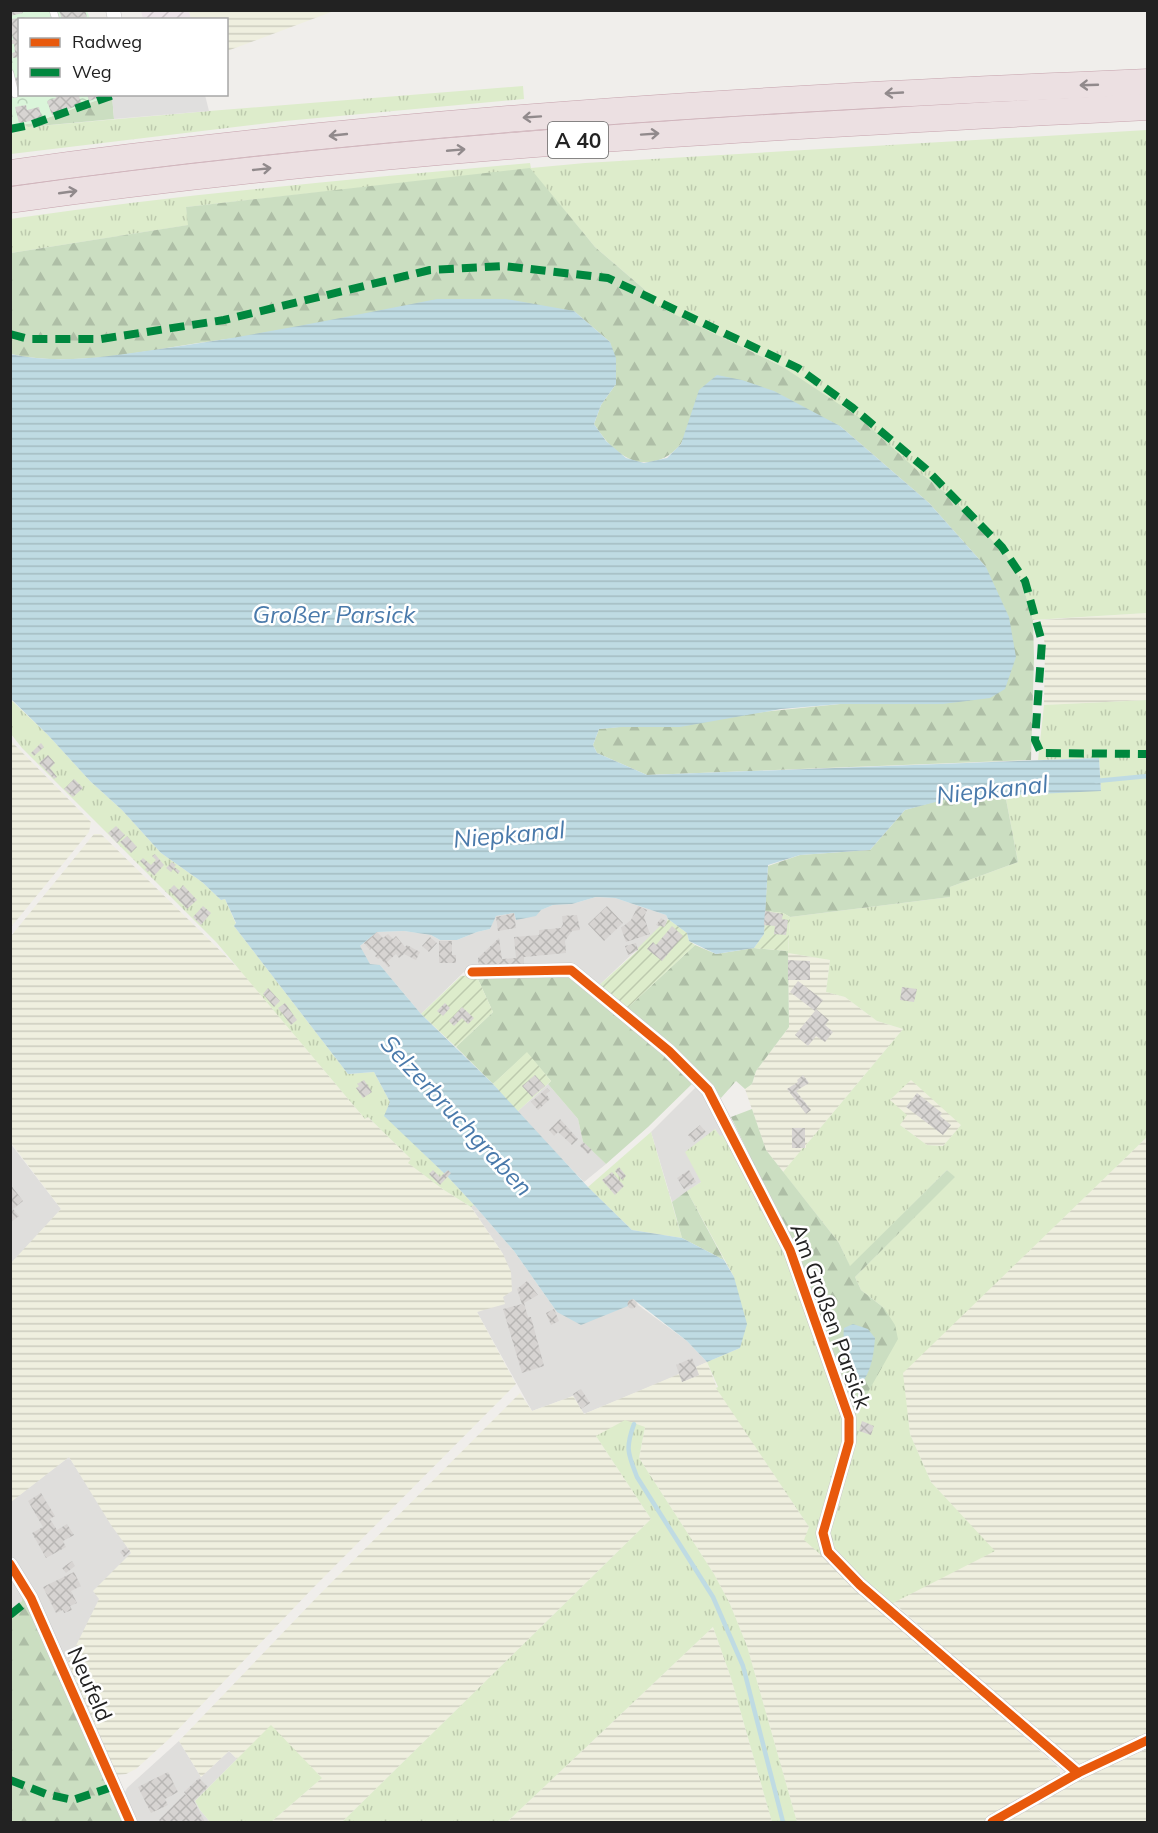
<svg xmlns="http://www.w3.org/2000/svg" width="1158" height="1833" viewBox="0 0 1158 1833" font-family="Mulish,sans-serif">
<defs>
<pattern id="industrial-furrows" width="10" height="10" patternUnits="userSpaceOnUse" patternTransform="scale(1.5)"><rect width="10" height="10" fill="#ede4e9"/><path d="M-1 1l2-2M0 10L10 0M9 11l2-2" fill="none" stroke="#cbc3c8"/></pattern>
<pattern id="farmland-rules" width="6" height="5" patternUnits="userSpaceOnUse" patternTransform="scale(1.5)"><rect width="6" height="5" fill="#efefdf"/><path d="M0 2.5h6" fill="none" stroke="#cdcdbf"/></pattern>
<pattern id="grass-tufts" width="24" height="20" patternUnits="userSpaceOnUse" patternTransform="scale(1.5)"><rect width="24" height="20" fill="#ddeccb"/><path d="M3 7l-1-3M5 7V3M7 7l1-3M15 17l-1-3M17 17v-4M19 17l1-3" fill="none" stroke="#bdcaae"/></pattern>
<pattern id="forest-firs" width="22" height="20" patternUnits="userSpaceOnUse" patternTransform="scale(1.5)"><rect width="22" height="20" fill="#cbdec1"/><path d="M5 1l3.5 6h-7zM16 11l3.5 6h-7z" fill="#aebea6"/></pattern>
<pattern id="park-crowns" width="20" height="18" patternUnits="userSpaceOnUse" patternTransform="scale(1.5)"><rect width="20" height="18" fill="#daf5da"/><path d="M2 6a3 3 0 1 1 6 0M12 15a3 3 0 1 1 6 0" fill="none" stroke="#bbd2bb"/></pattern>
<pattern id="garden-furrows" width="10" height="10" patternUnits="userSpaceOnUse" patternTransform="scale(1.5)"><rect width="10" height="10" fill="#ddeccb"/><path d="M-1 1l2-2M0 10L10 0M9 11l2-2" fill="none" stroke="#bdcaae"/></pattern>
<pattern id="water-rules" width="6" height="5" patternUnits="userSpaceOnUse" patternTransform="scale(1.5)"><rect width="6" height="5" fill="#bfdbe3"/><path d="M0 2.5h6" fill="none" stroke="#a4bcc2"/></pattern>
<pattern id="building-cross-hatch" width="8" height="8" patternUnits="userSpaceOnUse" patternTransform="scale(1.5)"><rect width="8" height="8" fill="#d7d4d2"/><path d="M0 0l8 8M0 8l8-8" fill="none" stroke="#b8b6b4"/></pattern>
</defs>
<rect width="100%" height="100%" fill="#f0eeeb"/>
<!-- residential -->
<g fill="#dfdedc">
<path d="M596 897 615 898 666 915 668 919 664 927 631 955 595 989 467 969 421 1014 380 965 370 964 359 947 377 932 404 931 431 935 440 940H457L477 932 490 929 495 916 514 913 516 920 553 905 572 904Z"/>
<path d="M548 1084 578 1119 583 1142 606 1164 584 1182 517 1112Z"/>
<path d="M699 1084 725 1134 720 1137 715 1129 701 1182 672 1202 651 1132Z"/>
<path d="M10 1143 61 1209 11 1264H10Z"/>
<path d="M474 1205 514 1251 557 1312 628 1306 629 1301H636L638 1305 687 1341 707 1362 696 1367 700 1375 682 1382 678 1375 584 1414 573 1396 532 1411 477 1312 503 1297V1254L471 1207Z"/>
<path d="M69 1457 131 1553 100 1599 68 1662 11 1556 10 1502Z"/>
<path d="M10 1573 23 1594 22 1601 11 1610Z"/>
<path d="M179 1741 201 1777 229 1751 237 1759 195 1801 200 1810 210 1822H135L124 1794 127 1788Z"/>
</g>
<!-- industrial -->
<path fill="url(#industrial-furrows)" d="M141 11H189L191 19H143Z"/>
<!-- farmland -->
<g fill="url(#farmland-rules)">
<path d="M189 11V10L334 11 227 51 226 20 191 19Z"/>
<path d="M1147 613V700L1044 705 1045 646 1041 620Z"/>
<path d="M11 741 91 822 89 832 11 927Z"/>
<path d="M94 834H101L240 970 365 1119 368 1117 411 1159 409 1163 444 1190 471 1207 503 1254 511 1272 512 1291 503 1297 505 1304 477 1312 516 1384 312 1589 169 1739 136 1769 126 1774 115 1775 68 1662 99 1599 93 1591 131 1553 130 1551 111 1525 69 1457 11 1502 10 1264 61 1209 11 1143V936Z"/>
<path d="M788 953 830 960 826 992 845 997 877 1021 903 1029 806 1145V1148L803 1149 783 1172 766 1150 745 1089 752 1084 756 1071 789 1027Z"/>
<path d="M911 1079 962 1124 943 1146 927 1145 900 1125 890 1100Z"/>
<path d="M1147 1137V1734L1077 1767 893 1602 994 1551 931 1482 910 1434 902 1373Z"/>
<path d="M707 1362 717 1388 809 1527 805 1540 1060 1769V1776L1058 1781 982 1822H797L747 1646 730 1604 714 1574 639 1458 645 1427 596 1436 651 1519 342 1822H271L322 1778 271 1726 237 1759 229 1751 201 1777 179 1741 317 1597 520 1393 532 1411 573 1396 584 1414 679 1374 682 1382 699 1375 696 1367Z"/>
<path d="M713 1627 731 1678 772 1822H507Z"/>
<path d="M1147 1749V1822H1003L1070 1784Z"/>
</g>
<!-- grass -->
<g fill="url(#grass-tufts)" fill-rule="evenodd">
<path d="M523 86 524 99 285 121 11 154 10 127 23 124 28 127 209 111Z"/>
<path d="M1147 130V613L1033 620 1022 583 1007 557 950 496 783 367 644 300 645 290 595 247 530 169 186 207 189 225 11 253 10 219C183 194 357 179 530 163L531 168 585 163Z"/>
<path d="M10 699 48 735 90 781 122 810 161 853 202 882 221 900 225 899 236 924 234 926 348 1074 374 1072 390 1102 385 1116 448 1177 474 1205 471 1207 444 1190 408 1163 411 1159 368 1117 365 1119 217 943 22 748 11 734Z"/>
<path d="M1147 700V1137L903 1373 910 1434 931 1482 995 1551 893 1603 1077 1767 890 1605 831 1547 827 1530 854 1417 884 1308 861 1290 855 1277 954 1177 947 1170 850 1267 839 1243 783 1172 803 1148H806V1145L903 1029 877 1021 845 997 826 992 830 960 788 953 790 917 950 897V887L1018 862 1005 794 1101 790 1099 758 1038 760 1044 705ZM911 1080 961 1125 943 1146 927 1145 900 1125 907 1115 890 1100Z"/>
<path d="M715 1129 720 1136 725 1134 787 1256 818 1334 847 1435 816 1533 822 1551 837 1569 804 1540 809 1527 716 1388 718 1387 707 1362 740 1348 734 1277 687 1191 701 1182 685 1152Z"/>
<path d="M651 1132 682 1238 632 1230 588 1187Z"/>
<path d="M625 1420 645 1427 639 1458 714 1574 730 1604 747 1646 797 1822H772L731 1678 713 1627 507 1822H342L651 1519 596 1436Z"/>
<path d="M271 1725 322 1778 271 1822H210L200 1810 195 1801Z"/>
</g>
<!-- forest -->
<g fill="url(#forest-firs)">
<path d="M112 95 114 119 28 127 23 124 33 123Z"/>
<path d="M530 168 595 247 645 290V300L783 367 860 418 919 472 950 496 1007 556 1022 583 1033 620 1034 658 1031 760 647 775 597 753 593 745 599 729 840 704H943L986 567 929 503 840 426 689 424C686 431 684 440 680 445 667 461 644 468 626 457 612 450 602 436 594 424L601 405 616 384 610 342 574 311C461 320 349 327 237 338 166 345 81 370 11 354V253L188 225 186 207Z"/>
<path d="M1005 794 1018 862 950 887V897L790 917 783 913 765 911 768 866 800 855 870 850 905 810 951 797Z"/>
<path d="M695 945 716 954 754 948 788 951 789 1027 756 1071 752 1084 745 1089 736 1081 721 1098 704 1080 622 1013Z"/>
<path d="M558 972 575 978 695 1081 648 1127 606 1164 583 1142 578 1119 548 1084 551 1081 527 1053 493 1084 456 1047 493 1012 476 975Z"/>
<path d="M752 1109 766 1150 839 1243 850 1266 947 1170 955 1177 855 1277 861 1290 884 1308 895 1325 898 1339 854 1417 796 1251 731 1117Z"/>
<path d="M687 1191 724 1260 682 1238 672 1202Z"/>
<path d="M23 1594 31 1607 122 1822H11V1610L22 1601Z"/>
</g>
<!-- park -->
<path fill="url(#park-crowns)" d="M11 11H87L90 19 20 20V94L111 95 33 123 11 127Z"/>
<!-- garden -->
<g fill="url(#garden-furrows)">
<path d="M765 911 783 913 790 917 788 951 754 948 764 934Z"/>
<path d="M668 919 687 933 689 941 695 945 622 1013 595 989 638 950V948L661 925 664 927Z"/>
<path d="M476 975 493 1012 456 1047 421 1014 461 976Z"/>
<path d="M527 1052 551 1081 517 1112 493 1084Z"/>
</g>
<!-- parking -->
<path fill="#e0dfde" d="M112 95H205L209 111 114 119Z"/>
<!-- water -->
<g fill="url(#water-rules)">
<path d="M437 299H506L574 311 610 342 616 358V384L601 405 594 424 606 441 626 458 644 463 667 458 681 444 699 390 717 375 742 380 774 391 840 426 929 503 986 567 1009 617 1016 657 1005 689 990 698 943 704H840L781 709 680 727H622L599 729 593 745 597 753 647 775 1099 758 1101 791 951 798 905 810 870 850 800 855 768 865 764 934 754 948 716 954 689 941 687 933 668 919 666 915 615 898 596 897 572 904 553 905 541 910 536 916 516 920 514 913 496 916 490 929 477 932 457 940H440L431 935 404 931 377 932 360 946 370 964 380 965 421 1014 493 1084 588 1187 632 1230 682 1238 724 1260 734 1277 747 1324 740 1348 707 1362 687 1341 633 1299 629 1301 628 1306 581 1325 557 1312 514 1251 474 1205 448 1177 384 1116 390 1102 374 1072 348 1074 234 926 236 923 225 899 221 900 202 882 161 853 122 810 90 781 48 735 11 699 10 354C59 365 111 356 160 349 253 336 345 317 437 299Z"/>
<path d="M853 1324 868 1329 875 1338C874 1352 872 1367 864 1380L859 1381C848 1372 842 1342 844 1328Z"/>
</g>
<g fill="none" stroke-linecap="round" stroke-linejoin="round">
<!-- stream -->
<g stroke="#bfdbe3" stroke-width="4.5">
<path d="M1096 781 1148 776"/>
<path d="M634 1424C625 1449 628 1453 637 1477L713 1597 743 1666 783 1822"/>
</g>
</g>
<!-- building -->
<g fill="url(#building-cross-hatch)">
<path d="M10 10H22L23 13 10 16Z"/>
<path d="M59 10H85L87 17 62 20Z"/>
<path d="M20 18V57L13 58 12 53 15 52 14 44H11L10 42V40H13L10 19Z"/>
<path d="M20 77V95H19L14 78Z"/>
<path d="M55 94H78L82 104 52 115 47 101 56 98Z"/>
<path d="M87 94H107V95L89 101Z"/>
<path d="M26 105 27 110 39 107 42 119 19 123 15 107Z"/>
<path d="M41 743 44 747 34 756 31 753Z"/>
<path d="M48 755 55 763 50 768 57 777 54 779 39 763Z"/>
<path d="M74 779 83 788 73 797 64 789Z"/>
<path d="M116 826 125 835 117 843 108 833Z"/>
<path d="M127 836 137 847 131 853 120 842Z"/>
<path d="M155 854 164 865 154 876 149 870 148 872 145 869 147 868 140 861 143 858 151 865 156 860 152 856Z"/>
<path d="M172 862 176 865 174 867 180 871 178 874 173 869 171 872 166 868Z"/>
<path d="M174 885 179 890 183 885 197 900 187 909 169 890Z"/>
<path d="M203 906 211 913 201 925 193 917Z"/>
<path d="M607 906 623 923 604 941 588 924Z"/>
<path d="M638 906 647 910 644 917 650 934 626 942 621 928 631 920Z"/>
<path d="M765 911 783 914 782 919 788 920 786 935 774 934 775 926 764 925Z"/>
<path d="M514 913 516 928 498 931 496 917Z"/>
<path d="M577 915 580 930 572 931 565 941 566 953 524 957V966L479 969 478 958 499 938 502 959 516 958 514 937 539 935V930L561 928 563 924 562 916Z"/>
<path d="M661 918 667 922 664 927 656 925Z"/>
<path d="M672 926 683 936 662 961 647 949 653 942 656 945Z"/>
<path d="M377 932 383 938 388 934 393 939 396 936 405 947 407 945 420 952 416 960 404 954 399 958 396 954 387 962 390 966 388 967 380 958 378 959 375 956 377 954 371 948 370 950 364 943Z"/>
<path d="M430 937 437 943 429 952 422 946Z"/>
<path d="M439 941H452V955H456V963H439Z"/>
<path d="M636 943 638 950 628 955 625 946Z"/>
<path d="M788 960 810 961V980H788Z"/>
<path d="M798 981 823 1000 816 1009 829 1020 825 1025 833 1032 825 1042 816 1036 808 1046 795 1035 815 1011 790 992Z"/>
<path d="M902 987 917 989 914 1002 900 1000Z"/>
<path d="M268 988 280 1001 274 1007 263 994Z"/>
<path d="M285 1003 297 1020 291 1025 278 1008Z"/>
<path d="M445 1003 450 1008 443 1016 437 1011Z"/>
<path d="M462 1007 474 1018 468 1024 462 1018 454 1026 449 1021Z"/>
<path d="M535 1075 545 1086 532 1097 522 1086Z"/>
<path d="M803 1075 809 1083 796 1091 811 1110 806 1114 787 1089 798 1082 797 1080Z"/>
<path d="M364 1080 372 1092 363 1098 356 1088 359 1086 357 1084Z"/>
<path d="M547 1088 550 1091 546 1094 550 1099 538 1110 531 1102Z"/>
<path d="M917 1093 942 1113 940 1116 951 1125 943 1135 906 1107Z"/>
<path d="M560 1119 578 1139 572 1145 558 1132 554 1136 549 1130Z"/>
<path d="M700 1125 706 1132 694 1142 688 1135Z"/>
<rect x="792" y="1128" width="13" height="20"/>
<path d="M583 1142 592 1150 588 1154 580 1146Z"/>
<path d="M619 1167 626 1176 622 1180 615 1171Z"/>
<path d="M433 1170 440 1177 448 1170 451 1173 440 1185 429 1174Z"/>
<path d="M689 1170 696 1182 684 1189 677 1178Z"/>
<path d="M612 1172 624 1186 615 1195 602 1180Z"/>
<path d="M10 1184 23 1201 13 1209 19 1216 10 1223Z"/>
<path d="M527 1281 538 1295 524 1303 528 1317H531L544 1366 522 1373 503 1309 522 1304 517 1289Z"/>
<circle cx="632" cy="1304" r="4.5"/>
<path d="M554 1309 559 1321 551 1325 546 1313Z"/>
<path d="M692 1358 699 1375 682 1382 676 1365Z"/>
<path d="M581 1389 590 1403 581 1409 573 1394Z"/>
<path d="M862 1421 874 1426 871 1435 859 1431Z"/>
<path d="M41 1493 55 1516 50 1519 57 1530 67 1524 74 1535 63 1541 66 1547 46 1558 32 1533 43 1527 28 1501Z"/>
<path d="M126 1547 130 1551 124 1557 120 1552Z"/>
<path d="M72 1561 75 1566 66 1573 62 1568Z"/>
<path d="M74 1572 81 1586 71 1591 77 1603 70 1606 72 1610 64 1613 63 1610 56 1613 43 1587Z"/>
<path d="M168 1772 178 1792 165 1799 168 1805 151 1813 138 1787Z"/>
<path d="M199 1778 208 1787 194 1801 205 1822H189L188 1821 184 1822H161L159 1820 185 1794 193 1803 184 1792Z"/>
</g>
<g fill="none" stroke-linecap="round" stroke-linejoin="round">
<defs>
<g id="lane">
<path d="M53 10 56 20"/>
<path d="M10 73 15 94"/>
</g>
<g id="street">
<path d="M113 10 115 20"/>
<path d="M472 972 571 970 669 1051 708 1090 790 1250 849 1418V1442L823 1533 828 1552 860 1585 1078 1773"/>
<path d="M10 1564 31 1598 130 1822"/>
<path d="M992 1822 1078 1773 1148 1740"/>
</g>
<g id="highway">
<path d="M10 173C387 120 767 98 1148 82"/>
<path d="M10 200C388 147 767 126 1148 107"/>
</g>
</defs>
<!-- lane casing -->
<use href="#lane" stroke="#c9c8c7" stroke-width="8"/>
<!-- street casing -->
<use href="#street" stroke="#c9c8c7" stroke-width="15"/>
<!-- highway casing -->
<use href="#highway" stroke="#c5a2ac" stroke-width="27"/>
<!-- lane -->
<use href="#lane" stroke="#fdfcfc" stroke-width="7"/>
<!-- street -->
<use href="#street" stroke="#fdfcfc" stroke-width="14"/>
<!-- highway -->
<use href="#highway" stroke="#ece0e2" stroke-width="26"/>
<!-- quiet -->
<g stroke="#00873e" stroke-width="8" stroke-dasharray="15 8" stroke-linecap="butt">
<path d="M10 129 30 125 116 94"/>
<path d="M10 334 29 339H101L224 320 430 270 504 266 608 278 798 368 853 408 926 469 1002 547 1025 581 1042 642 1035 740 1041 753 1148 754"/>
<path d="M10 1615 31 1598"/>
<path d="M10 1780 46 1794 73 1800 115 1786"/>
</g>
<defs>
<g id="cycleway">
<path d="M472 972 571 970 669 1051 708 1090 790 1250 849 1418V1442L823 1533 828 1552 860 1585 1078 1773"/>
<path d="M10 1564 31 1598 130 1822"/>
<path d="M992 1822 1078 1773 1148 1740"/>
</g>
</defs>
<!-- cycleway casing -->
<use href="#cycleway" stroke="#fff" stroke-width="13"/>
<!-- cycleway -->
<use href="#cycleway" stroke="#e8590c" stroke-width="9"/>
</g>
<!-- one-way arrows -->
<defs><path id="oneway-shaft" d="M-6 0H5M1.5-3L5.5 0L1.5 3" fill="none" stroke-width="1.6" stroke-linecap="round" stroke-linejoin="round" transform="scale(1.5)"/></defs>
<g stroke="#918a8c">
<use href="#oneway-shaft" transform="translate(1089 85) rotate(178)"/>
<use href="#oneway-shaft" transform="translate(894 93) rotate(177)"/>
<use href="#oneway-shaft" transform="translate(532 117) rotate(176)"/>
<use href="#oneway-shaft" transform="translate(650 134) rotate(-4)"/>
<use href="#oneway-shaft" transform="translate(338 135) rotate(174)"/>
<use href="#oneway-shaft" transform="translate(456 150) rotate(-5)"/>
<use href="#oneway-shaft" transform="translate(262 169) rotate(-6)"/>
<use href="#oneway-shaft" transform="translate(68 192) rotate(-8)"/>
</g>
<g text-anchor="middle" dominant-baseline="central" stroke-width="5" stroke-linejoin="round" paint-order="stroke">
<!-- shield labels -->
<rect fill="#fff" stroke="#646464" stroke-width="1.5" x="548" y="122" width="60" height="36" rx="4.5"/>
<g font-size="21" font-weight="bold" fill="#222">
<text x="578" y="140">A 40</text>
</g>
<!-- street labels -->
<g font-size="22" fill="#222" stroke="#fff">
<text transform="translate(831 1316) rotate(70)">Am Großen Parsick</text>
<text transform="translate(90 1684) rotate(66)">Neufeld</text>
</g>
<!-- water labels -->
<g font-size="24" font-style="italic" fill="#4a7aab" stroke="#fff">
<text x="334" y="614">Großer Parsick</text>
<text transform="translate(992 789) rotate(-6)">Niepkanal</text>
<text transform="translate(509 834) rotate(-5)">Niepkanal</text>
<text transform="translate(457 1115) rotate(47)">Selzerbruchgraben</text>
</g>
</g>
<!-- border -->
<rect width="1158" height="1833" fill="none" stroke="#222222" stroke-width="24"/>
<!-- legend -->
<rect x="18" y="18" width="210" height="78" fill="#ffffff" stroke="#a7a7a7" stroke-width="1.5"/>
<rect x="30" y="38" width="30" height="9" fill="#e8590c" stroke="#a7a7a7" stroke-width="1.5"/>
<text x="72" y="48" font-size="18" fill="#222222">Radweg</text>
<rect x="30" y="68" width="30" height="9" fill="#00873e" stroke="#a7a7a7" stroke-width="1.5"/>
<text x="72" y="78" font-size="18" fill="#222222">Weg</text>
</svg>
